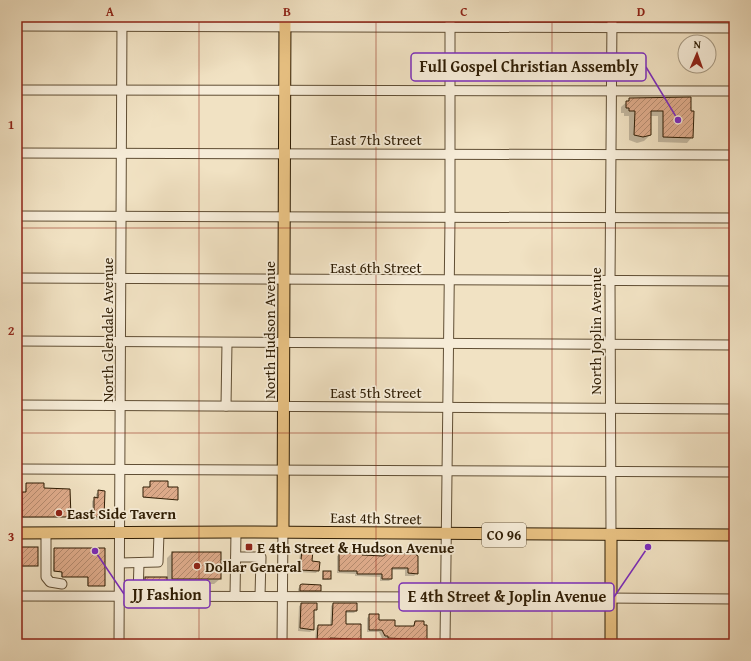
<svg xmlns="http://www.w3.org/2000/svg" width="751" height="661" viewBox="0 0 751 661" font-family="'Gentium Book Plus',serif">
<defs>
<pattern id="building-hatch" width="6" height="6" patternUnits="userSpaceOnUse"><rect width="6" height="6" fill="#deab8b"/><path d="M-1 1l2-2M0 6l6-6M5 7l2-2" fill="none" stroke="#b48b6f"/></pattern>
</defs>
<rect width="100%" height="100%" fill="#f1e2c3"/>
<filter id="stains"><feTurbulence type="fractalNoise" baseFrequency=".005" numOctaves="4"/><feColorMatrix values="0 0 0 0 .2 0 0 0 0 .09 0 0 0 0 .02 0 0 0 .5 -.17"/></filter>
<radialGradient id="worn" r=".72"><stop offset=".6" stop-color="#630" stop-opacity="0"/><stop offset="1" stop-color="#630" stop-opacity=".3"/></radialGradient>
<!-- shadow -->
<g fill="#0003">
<path d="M690 98 692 137 687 143 658 142V116H650V135L644 141 637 143 629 140V116H624V113H621V107L630 99Z"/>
<path d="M150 482 167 488 177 499 143 498V489L149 488Z"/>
<path d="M26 484 43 489 70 517 17 518V493H25Z"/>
<path d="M99 491 103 517 101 520 92 519V501L96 498V494Z"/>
<path d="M17 548H37V566L17 567Z"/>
<path d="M54 549 104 585 87 586V577H61V572H53Z"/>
<path d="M303 551 318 570 316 573 298 572 300 553Z"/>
<path d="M172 553 220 579 214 584H166V590L160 596 140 595V584L145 578H167V558Z"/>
<path d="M340 554 383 557 386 554 417 573 414 576H405V570H391V579L389 581H380V577L355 576V574L337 573V556Z"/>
<path d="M323 572 330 579 329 580H322Z"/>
<path d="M300 586 320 590 317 593H298V589Z"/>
<path d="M302 604 316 609 313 612V630L310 632 298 631 299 606Z"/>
<path d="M333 604 356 611 354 613H345V625L360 641 358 644H349L348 641 330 640 327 643H315L316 628 318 626H330L331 606Z"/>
<path d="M370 615 378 621 394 627H412L415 622 426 639 423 642 386 640V638H382L379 632H367V618Z"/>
</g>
<!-- building -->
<g fill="url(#building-hatch)" stroke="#2f1d04">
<path d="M691 97V111H694L693 138 663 137V111H651V135L643 137 634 135 635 111H629V108H626V101H629V98Z"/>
<path d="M150 481H168V487H178V500L143 497V487H150Z"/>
<path d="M26 483H44V488L70 489 71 517H22V492H26Z"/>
<path d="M98 490 105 491 104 517H94V497L98 498Z"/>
<rect x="21" y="547" width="17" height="19"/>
<path d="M54 548H105V586H88V577H62V572L54 571Z"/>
<path d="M302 550H313L312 561 320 562 319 571 300 570Z"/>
<rect x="172" y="552" width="49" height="27"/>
<path d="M339 553H362V555L383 556 385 555V553L415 554 418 556V574L408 573V568H392V579H382V574H357V571H339Z"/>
<rect x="323" y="571" width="8" height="8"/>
<rect x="145" y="577" width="22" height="13"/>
<path d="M302 584 321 585V591H300V585Z"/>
<path d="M301 603H317V610H314V630L300 628Z"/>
<path d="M333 603H357V611H346V624H361V642H351V639L330 638V641H317L318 625H332Z"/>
<path d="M369 614H379V620H395V626H414L415 621H424V625H427V640L388 638V636H385L382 630H369Z"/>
</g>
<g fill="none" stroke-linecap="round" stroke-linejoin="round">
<defs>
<g id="minor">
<path d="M17 26 734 28"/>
<path d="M17 90 734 91"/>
<path d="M17 153 734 155"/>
<path d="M17 216 734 218"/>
<path d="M17 278 734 281"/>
<path d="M17 341 734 345"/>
<path d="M17 405 734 409"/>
<path d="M226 406 227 343"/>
<path d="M17 469 734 472"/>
<path d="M46 533V577L50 582 62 584"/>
<path d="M611 535 610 281 612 17"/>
<path d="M236 557H261L260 596"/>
<path d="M120 563 158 562 159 533"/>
<path d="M138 595 139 563"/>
<path d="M17 596 446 597"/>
<path d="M235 596 236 532"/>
<path d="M473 597 734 599"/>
<path d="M119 644 122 17"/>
<path d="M282 644 283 528"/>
<path d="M445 644 450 219V17"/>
</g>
<g id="major">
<path d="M283 528 285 17"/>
<path d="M17 533 236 532 734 535"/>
<path d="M611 644V535"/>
</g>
</defs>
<!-- minor casing -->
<use href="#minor" stroke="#604e34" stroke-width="11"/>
<!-- major casing -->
<use href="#major" stroke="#2f1d04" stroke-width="13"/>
<!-- minor -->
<use href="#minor" stroke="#f6ecd8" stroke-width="9"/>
<!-- major -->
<use href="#major" stroke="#e8c182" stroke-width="11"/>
</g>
<!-- grid -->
<path fill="none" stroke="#8f2418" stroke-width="1" stroke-opacity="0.55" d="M199 17V644M376 17V644M552 17V644M17 228H734M17 433H734"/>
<!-- markers -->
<g fill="#8f2418" stroke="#f6ecd8" stroke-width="1.5">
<circle cx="59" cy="513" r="4"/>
<rect x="245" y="543" width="8" height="8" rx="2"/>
<circle cx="197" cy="566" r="4"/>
</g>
<g text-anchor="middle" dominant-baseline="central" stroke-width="3.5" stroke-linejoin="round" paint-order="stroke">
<!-- shield labels -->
<rect fill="#f6ecd8" stroke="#6b5b44" stroke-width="1" x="482" y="523" width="44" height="24" rx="3"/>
<g font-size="14" font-weight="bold" fill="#2f1d04">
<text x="504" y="535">CO 96</text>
</g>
<!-- street labels -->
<g font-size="15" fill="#2f1d04" stroke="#f6ecd8">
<text x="376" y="139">East 7th Street</text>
<text x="376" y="267">East 6th Street</text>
<text transform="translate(107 330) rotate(-90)">North Glendale Avenue</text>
<text transform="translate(269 330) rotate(-90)">North Hudson Avenue</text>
<text transform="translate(595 331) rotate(-90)">North Joplin Avenue</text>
<text x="376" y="392">East 5th Street</text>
<text transform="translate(376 518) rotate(1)">East 4th Street</text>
</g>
<!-- poi labels -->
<g font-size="15" font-weight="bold" fill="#2f1d04" stroke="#f6ecd8" text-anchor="start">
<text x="67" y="513">East Side Tavern</text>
<text x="257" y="547">E 4th Street &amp; Hudson Avenue</text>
<text x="205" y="566">Dollar General</text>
</g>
</g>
<!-- callouts -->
<path fill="none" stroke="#7b2cbf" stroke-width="1.5" d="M678 120L646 67M95 551L124 594M648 547L614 597"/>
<g fill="#7b2cbf" stroke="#f6ecd8" stroke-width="1.5">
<circle cx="678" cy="120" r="4"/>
<circle cx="95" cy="551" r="4"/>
<circle cx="648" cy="547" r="4"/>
</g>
<g fill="#f6ecd8" stroke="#7b2cbf" stroke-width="1.5">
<rect x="411" y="53" width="235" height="28" rx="4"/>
<rect x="124" y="580" width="86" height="28" rx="4"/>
<rect x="399" y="583" width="215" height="28" rx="4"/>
</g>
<g font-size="16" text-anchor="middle" font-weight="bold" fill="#2f1d04">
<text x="529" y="72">Full Gospel Christian Assembly</text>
<text x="167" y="600">JJ Fashion</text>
<text x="507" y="602">E 4th Street &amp; Joplin Avenue</text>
</g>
<!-- margin -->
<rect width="751" height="661" fill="none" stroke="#f1e2c3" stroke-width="44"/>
<!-- north arrow -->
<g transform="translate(697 54) rotate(2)"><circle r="19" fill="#f6ecd8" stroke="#a69983"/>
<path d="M0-3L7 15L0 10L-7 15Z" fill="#8f2418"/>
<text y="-6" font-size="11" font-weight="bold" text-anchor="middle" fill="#2f1d04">N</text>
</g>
<rect x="22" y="22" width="707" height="617" fill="none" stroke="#8f2418" stroke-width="1.5"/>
<g font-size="13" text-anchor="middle" font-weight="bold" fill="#8f2418">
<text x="110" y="16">A</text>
<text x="287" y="16">B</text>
<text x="464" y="16">C</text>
<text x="641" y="16">D</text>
<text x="11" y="129">1</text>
<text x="11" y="335">2</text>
<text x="11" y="541">3</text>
</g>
<rect width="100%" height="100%" filter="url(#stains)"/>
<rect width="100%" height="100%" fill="url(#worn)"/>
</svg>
